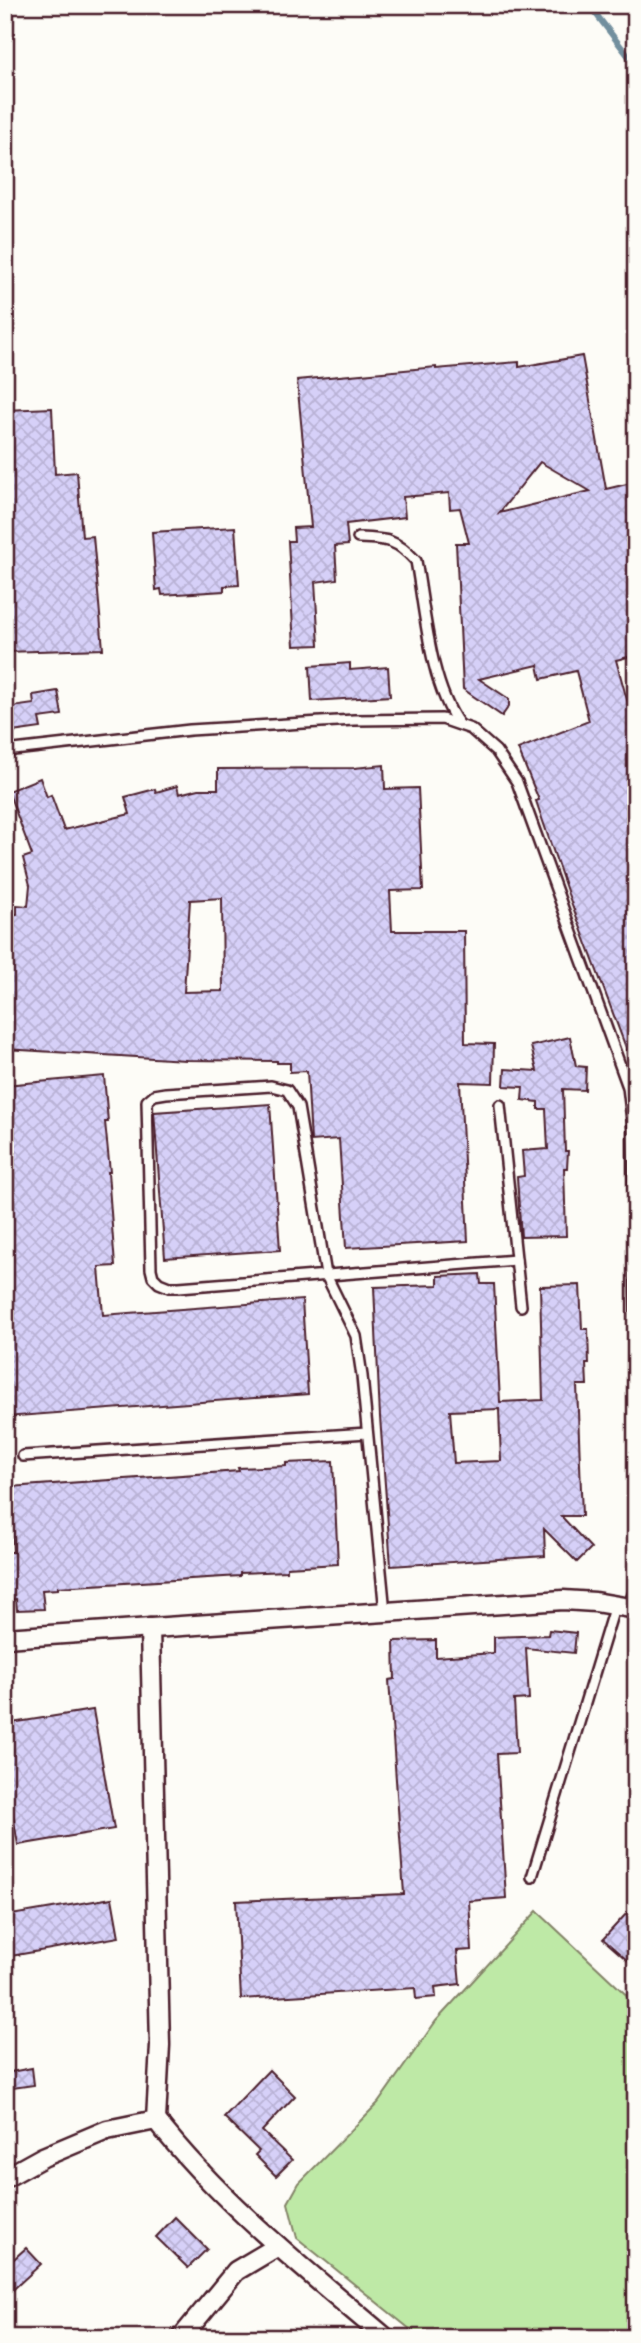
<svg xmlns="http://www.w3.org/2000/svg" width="641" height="2343" viewBox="0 0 641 2343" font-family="Delius,sans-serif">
<defs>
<pattern id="building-cross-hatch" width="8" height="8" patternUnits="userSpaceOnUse" patternTransform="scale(1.75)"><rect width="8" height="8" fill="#d6d0f8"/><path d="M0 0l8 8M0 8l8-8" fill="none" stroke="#b9b2d5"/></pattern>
</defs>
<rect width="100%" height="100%" fill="#fdfcf7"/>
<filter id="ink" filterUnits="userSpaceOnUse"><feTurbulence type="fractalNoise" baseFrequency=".0143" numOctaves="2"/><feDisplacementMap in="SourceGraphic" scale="14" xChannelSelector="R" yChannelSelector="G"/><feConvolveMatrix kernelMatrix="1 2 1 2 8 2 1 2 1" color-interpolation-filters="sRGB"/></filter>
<g filter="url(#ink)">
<!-- grass -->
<path fill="#bee9a6" stroke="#848468" stroke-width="2" d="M537 1911 636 2004V2338H421L297 2238 288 2203 299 2183 378 2103 436 2021Z"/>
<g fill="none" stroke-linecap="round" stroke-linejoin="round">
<!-- stream -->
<path stroke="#728f9e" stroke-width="6" d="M589 5 636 66"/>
</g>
<!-- building -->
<g fill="url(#building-cross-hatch)" stroke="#4a1f2b" stroke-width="2" fill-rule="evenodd">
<path d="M582 356 606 489 631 483 636 501V655L616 660 629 707 636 704 634 1069 568 894 536 801 539 800 518 749 589 721 576 671 541 679 538 665 479 679 509 699V706L502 716 463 689 456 543H469L460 508 450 509 449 493 403 497 405 517 346 524 348 545 335 546 337 579 315 582 319 645 294 646 288 541H294L293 528 311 527 297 380 436 367V369L519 362V367ZM540 462 590 491 499 513Z"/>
<path d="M52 408 55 474 77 472 82 537 93 536 103 649 5 652V410Z"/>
<path d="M235 527 239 585 224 586V591L162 595 161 589 156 590 152 532Z"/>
<path d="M350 663V670L388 667 390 696 312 701 310 666Z"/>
<path d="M58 691 62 715 39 718 41 728 5 733V708L34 704 33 695Z"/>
<path d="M384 765 385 789 418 788 423 890 390 891 392 931H464L465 1043 494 1044 493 1083 460 1082 468 1241 346 1248 339 1139 311 1141 307 1071 290 1072V1063H277V1061L186 1060 5 1049V917L17 914V905L28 906 30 885 23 858 32 855 8 791 40 778 47 797 51 795 64 830 130 814 125 797 155 789 156 792 177 786 179 794 199 789H218V769L354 768ZM222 898 223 991 184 992 190 900Z"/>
<path d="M570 1037 576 1066 586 1067 585 1090 563 1089 565 1151H568L567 1168H564L566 1236 521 1237 517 1177 524 1176 522 1151 548 1149 546 1109H538V1102L522 1100 523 1087 504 1086 505 1069 537 1071 531 1046Z"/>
<path d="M104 1076 108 1122H105L110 1172H108L115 1266 99 1267 103 1315 302 1300 308 1394 5 1417V1085Z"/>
<path d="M270 1104 280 1250 165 1258 154 1112Z"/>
<path d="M480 1274 481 1284H494L500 1402 543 1400 540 1286 580 1285 582 1329H588L589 1364H586L587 1385H577L582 1516H561L591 1548 577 1562 544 1529 545 1556 391 1566 380 1417 374 1287 438 1285V1276ZM499 1409 501 1461 454 1463 450 1411Z"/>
<path d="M333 1461 338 1564 287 1567V1571L240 1573V1576L58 1587V1589L42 1590 44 1609 17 1610 16 1599 5 1600V1552H13L10 1487 239 1471 238 1468 286 1466V1463Z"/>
<path d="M549 1630 576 1633 574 1653 526 1648 529 1699 514 1700 517 1753 497 1754 506 1898 469 1901 472 1950 457 1951 460 1984 435 1987 436 1997 416 1999 415 1988 241 1999 236 1901 404 1894 389 1680 395 1679 394 1641 436 1640V1657L494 1653V1637L548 1635Z"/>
<path d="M93 1710 114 1829 18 1845 5 1768V1724Z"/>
<path d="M112 1898 119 1937 5 1957V1916Z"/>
<path d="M627 1913 636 1921V1950L627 1960 603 1939Z"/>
<path d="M32 2068 34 2085 5 2089V2073Z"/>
<path d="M269 2070 295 2096 262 2131 292 2160 276 2176 255 2155 259 2151 224 2117Z"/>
<path d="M175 2217 207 2249 188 2268 156 2237Z"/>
<path d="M26 2248 41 2264 5 2297V2267Z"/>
</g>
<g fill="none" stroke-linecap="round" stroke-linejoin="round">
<defs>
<g id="service">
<path d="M358 538C387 539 396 539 416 561 425 611 430 684 459 724"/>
<path d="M5 751 190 730 354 720 442 719 471 729 496 751 517 782 628 1087 633 1129 636 1319"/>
<path d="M500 1105 521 1306"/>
<path d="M23 1456 367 1433"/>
<path d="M628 1607 636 1587"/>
<path d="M385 1612 362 1376 356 1336 326 1275 298 1107 287 1090 271 1086 166 1093 154 1095 147 1101 151 1269 153 1277 159 1283 169 1287H179L516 1260"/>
<path d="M532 1877 615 1605"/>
</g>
<g id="minor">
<path d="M150 1628 160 2045 156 2120"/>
<path d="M5 1638 563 1600 595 1602 636 1609"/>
<path d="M5 2178 43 2157 107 2130 156 2120C221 2203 306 2270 386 2338"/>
<path d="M181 2338 236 2271 278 2246"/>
</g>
</defs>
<!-- service casing -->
<use href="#service" stroke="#4a1f2b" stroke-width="14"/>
<!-- minor casing -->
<use href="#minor" stroke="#4a1f2b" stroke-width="23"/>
<!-- service -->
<use href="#service" stroke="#fdfcf7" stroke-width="9"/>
<!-- minor -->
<use href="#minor" stroke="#fdfcf7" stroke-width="18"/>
</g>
</g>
<!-- margin -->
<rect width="641" height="2343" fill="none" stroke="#fdfcf7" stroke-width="28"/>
<rect x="14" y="14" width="613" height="2315" fill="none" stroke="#4a1f2b" stroke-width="2.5" filter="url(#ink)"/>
</svg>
